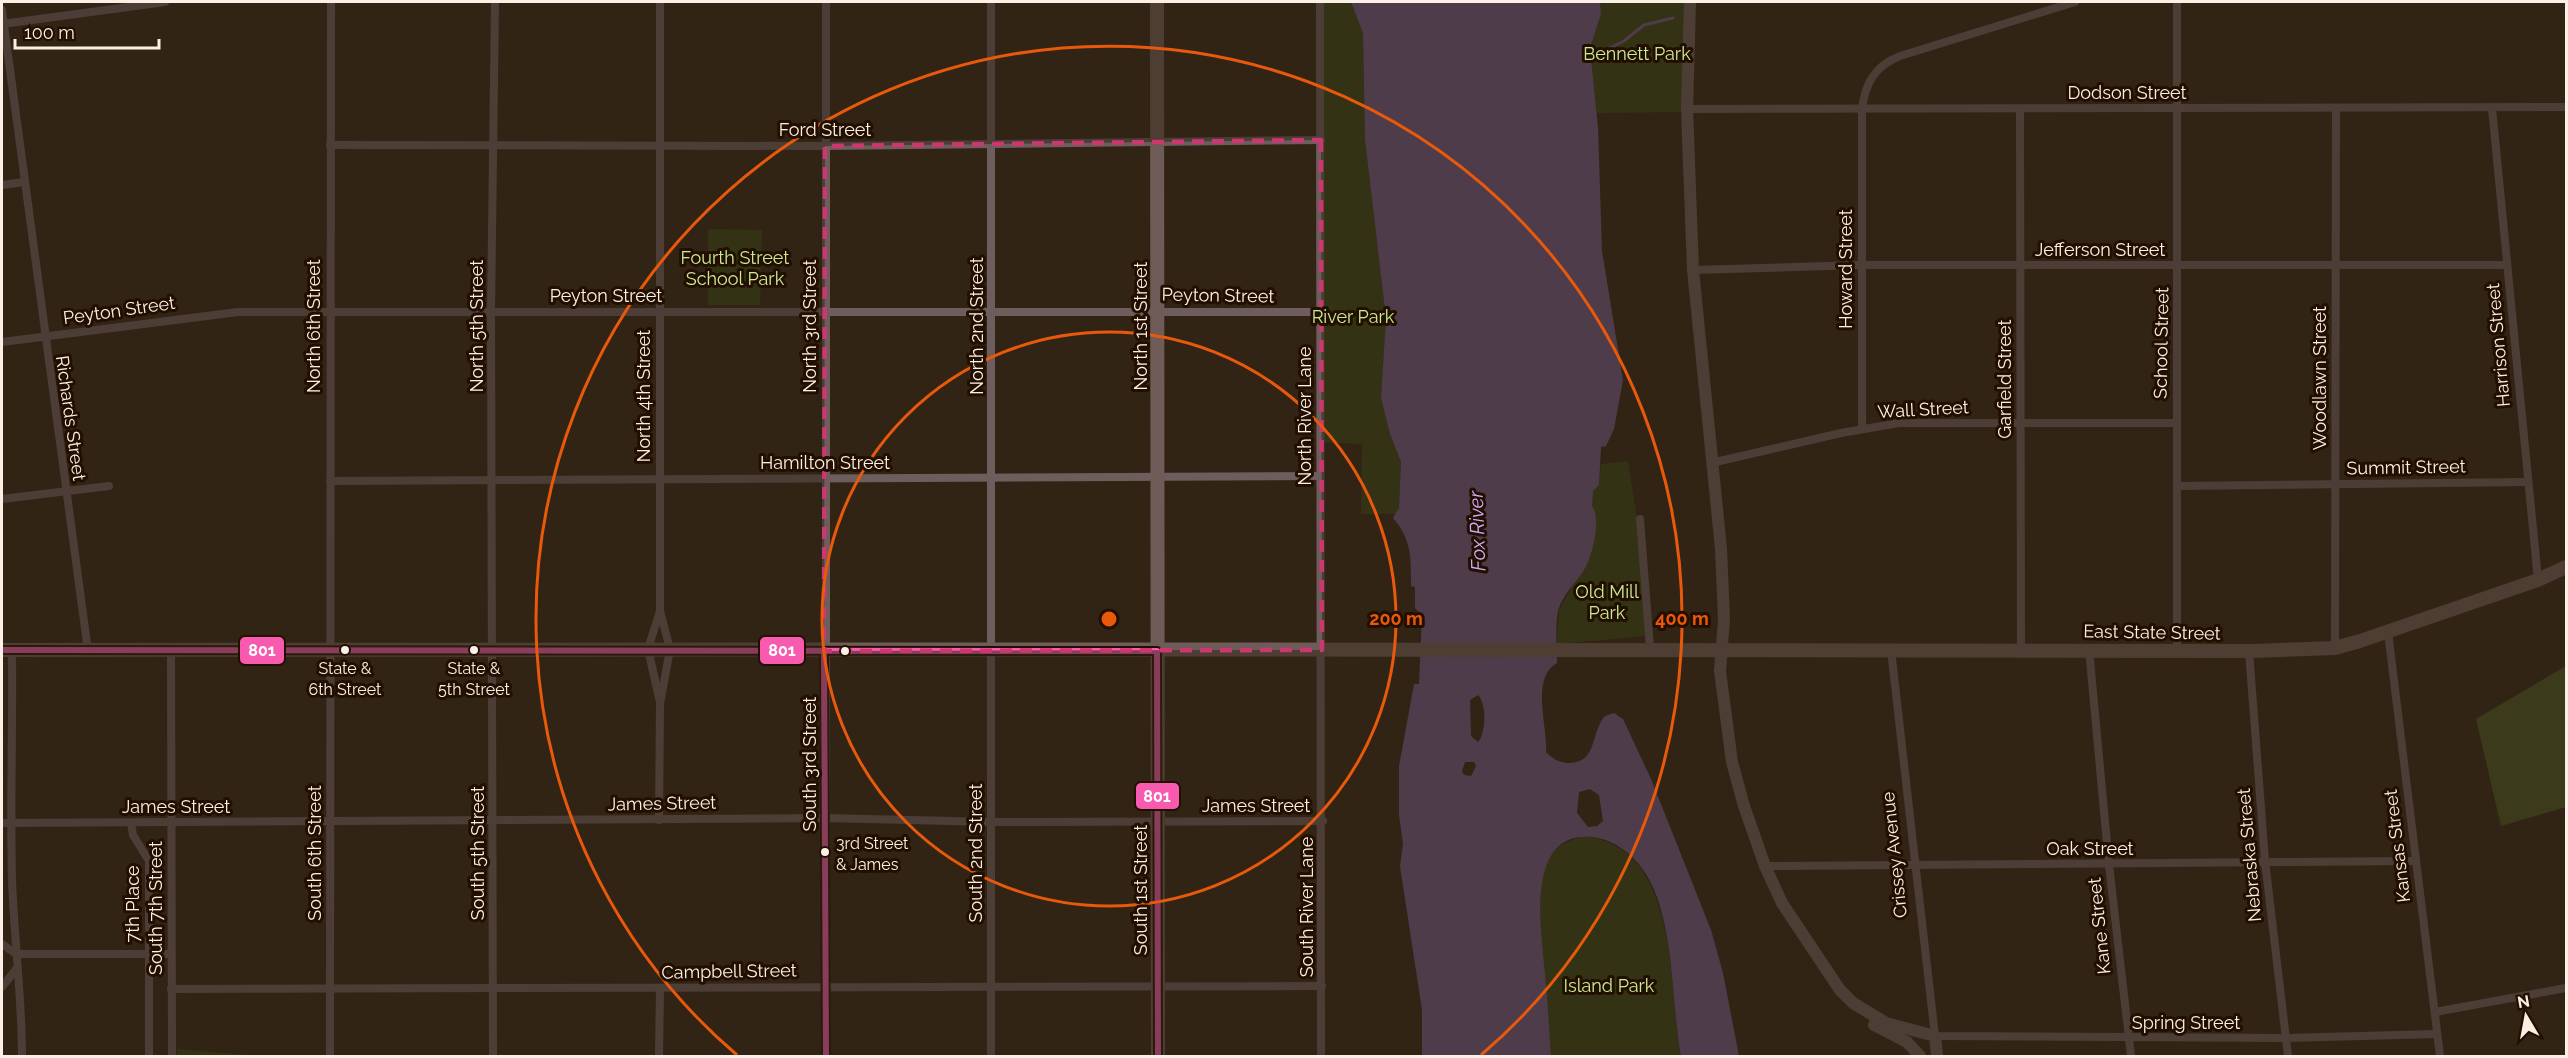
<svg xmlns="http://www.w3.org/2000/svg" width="2568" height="1058" viewBox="0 0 2568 1058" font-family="Raleway,sans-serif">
<rect width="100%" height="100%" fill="#322415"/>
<!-- green -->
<g fill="#364412">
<path d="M1320 2H1351L1363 33 1365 140 1386 318 1381 398 1390 434 1401 462 1399 508 1396 514H1361L1362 444 1320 442Z"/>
<path d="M1600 2H1686L1682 112 1597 113 1590 48 1601 14Z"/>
<path d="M708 229 762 230 760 305H708Z"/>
<path d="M1628 461 1643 558 1646 636 1557 644 1559 610 1575 581 1585 570 1593 491 1599 485 1601 464Z"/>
<path d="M1583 836C1681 846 1667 985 1681 1056H1551C1548 1014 1530 890 1549 858 1557 844 1569 841 1583 836Z"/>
<path d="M177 1049 259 1056H177Z"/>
</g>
<!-- forest -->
<path fill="#485824" d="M2566 666V807L2501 826 2476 719Z"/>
<!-- water -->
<path fill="#725989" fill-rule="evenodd" d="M1351 2H1600L1601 14 1590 48 1598 127 1602 251 1623 380 1614 429 1606 446 1601 447 1599 485 1593 491 1592 506C1602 518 1592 559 1583 572 1575 583 1562 596 1558 611 1555 627 1557 646 1557 663 1530 677 1548 728 1546 752 1551 758 1559 762 1567 763 1596 764 1591 737 1602 720 1605 715 1608 715 1614 713L1623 719 1651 779 1711 930 1723 973 1739 1056H1681C1671 1003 1675 920 1646 874 1634 855 1614 839 1592 837 1523 830 1542 934 1545 975 1548 1002 1549 1029 1551 1056H1422V1010L1400 866 1403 844 1399 815V766L1414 684H1419L1422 615 1415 608V587L1411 586C1411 559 1412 540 1393 518L1399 508 1401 462 1390 434 1381 398 1386 318 1365 140 1363 33ZM1478 695C1487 704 1486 733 1478 742L1471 736 1470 700ZM1465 762H1474L1476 766 1471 776 1464 775 1462 771ZM1590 789 1599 795 1603 821 1597 826 1588 827 1577 813 1579 792Z"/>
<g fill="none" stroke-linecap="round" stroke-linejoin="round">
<!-- stream -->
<path stroke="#725989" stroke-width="3" d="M1591 57 1624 41 1644 25 1673 18"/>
<!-- minor -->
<g stroke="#6e5d5d" stroke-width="8">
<path d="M1320 2 1321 1056"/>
<path d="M2177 2V649"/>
<path d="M2 10 88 651"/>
<path d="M2 24 165 2"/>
<path d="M2492 108 2538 580"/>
<path d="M1687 109 2566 107"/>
<path d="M2020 109 2021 649"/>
<path d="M330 145 825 146 1321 140"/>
<path d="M2 185 24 182"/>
<path d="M1693 270 1861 265H2507"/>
<path d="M2 342 238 312H1320"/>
<path d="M1862 429V109C1865 83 1875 66 1900 56L2075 2"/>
<path d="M1711 463 1841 433 1899 423H2176"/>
<path d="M330 481 1320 476"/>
<path d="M2177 486 2528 482"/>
<path d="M2 499 109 486"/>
<path d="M1640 519 1650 648"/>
<path d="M2388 632 2440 1056"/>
<path d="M2335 648 2336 108"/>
<path d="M2089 649 2109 865 2131 1056"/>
<path d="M12 650C13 726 10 802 12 879 14 938 22 997 22 1056"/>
<path d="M1891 650 1935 1036 2286 1038 2437 1034"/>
<path d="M171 651 172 1056"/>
<path d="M2249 651 2265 861 2288 1056"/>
<path d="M659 698 648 649 660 611"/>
<path d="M659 820 660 704 670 649 660 611V2"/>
<path d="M2 823 826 818 992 822 1323 821"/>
<path d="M131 823 133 835 149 861V1056"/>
<path d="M1765 866 2416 861"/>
<path d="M2 944 16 954H171"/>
<path d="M2 987 17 968"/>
<path d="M171 989 1322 986"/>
<path d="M2435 1012 2566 988"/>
<path d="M330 1056 331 2"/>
<path d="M493 1056 491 311 495 2"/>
<path d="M659 1056 660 988"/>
<path d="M826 1056V2"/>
<path d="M991 1056V2"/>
</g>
<!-- secondary -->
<g stroke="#705e5c" stroke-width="12">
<path d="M1690 2 1687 109 1693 270 1721 549 1724 619 1720 671 1732 762 1744 806 1765 866 1782 903 1840 990 1853 1003 1886 1023 1935 1036 1937 1056"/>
<path d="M1874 1025 1907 1042 1920 1056"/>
</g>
<!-- primary -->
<g stroke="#6f5b58" stroke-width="14">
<path d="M1157 2 1158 1056"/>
<path d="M2 650C752 648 1503 650 2253 651L2335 648 2360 641 2538 580 2566 567"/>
</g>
<defs>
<g id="bus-1">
<path d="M2 650 1157 651 1158 1056"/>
<path d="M824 651 826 1056"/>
</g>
</defs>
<!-- bus-1 casing -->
<use href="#bus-1" stroke="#220f00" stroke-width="10"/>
<!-- bus-1 -->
<use href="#bus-1" stroke="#f75aaf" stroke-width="6"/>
</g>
<!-- marked area -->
<path d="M0 0H2568V1058H0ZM1321 140 1322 650 824 651 825 146Z" fill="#322415" fill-opacity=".55" fill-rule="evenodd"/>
<path fill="none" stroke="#cb3870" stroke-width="4.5" stroke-dasharray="12 8" stroke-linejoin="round" d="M1321 140 1322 650 824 651 825 146Z"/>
<!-- distance rings -->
<g fill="none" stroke="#e8590c" stroke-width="3">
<circle cx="1109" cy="619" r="287"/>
<path d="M737 1055A573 573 0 1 1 1481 1055"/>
</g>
<!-- markers -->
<g fill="#fbf0e5" stroke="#220f00" stroke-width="2">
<circle cx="345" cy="650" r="5"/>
<circle cx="474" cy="650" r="5"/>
<circle cx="845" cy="651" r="5"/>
<circle cx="825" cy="852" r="5"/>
</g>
<g text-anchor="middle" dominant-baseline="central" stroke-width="6" stroke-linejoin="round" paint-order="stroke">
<!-- bus labels -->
<g font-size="16" fill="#fbf0e5" stroke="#220f00">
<text x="345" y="668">State &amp;<tspan x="345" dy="21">6th Street</tspan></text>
<text x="474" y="668">State &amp;<tspan x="474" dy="21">5th Street</tspan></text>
<text x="836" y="843" text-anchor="start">3rd Street<tspan x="836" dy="21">&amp; James</tspan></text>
</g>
<!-- park labels -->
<g font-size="18" fill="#caeb95" stroke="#220f00">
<text x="1637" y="53">Bennett Park</text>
<text x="735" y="257">Fourth Street<tspan x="735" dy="21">School Park</tspan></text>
<text x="1353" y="316">River Park</text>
<text x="1607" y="591">Old Mill<tspan x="1607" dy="21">Park</tspan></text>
<text x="1609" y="985">Island Park</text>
</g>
<!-- street labels -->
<g font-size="18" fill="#fbf0e5" stroke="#220f00">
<text x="2127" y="92">Dodson Street</text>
<text x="825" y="129">Ford Street</text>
<text x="2100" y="249">Jefferson Street</text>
<text transform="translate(1845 269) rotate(-90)">Howard Street</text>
<text x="606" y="295">Peyton Street</text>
<text transform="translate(1218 295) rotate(1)">Peyton Street</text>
<text transform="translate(119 310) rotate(-8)">Peyton Street</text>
<text transform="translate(313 326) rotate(-90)">North 6th Street</text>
<text transform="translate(476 326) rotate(-90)">North 5th Street</text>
<text transform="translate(809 326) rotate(-90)">North 3rd Street</text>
<text transform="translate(976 326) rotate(-90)">North 2nd Street</text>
<text transform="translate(1140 326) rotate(-90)">North 1st Street</text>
<text transform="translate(2161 343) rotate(-89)">School Street</text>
<text transform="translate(2498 345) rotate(-95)">Harrison Street</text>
<text transform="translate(2319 378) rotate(-90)">Woodlawn Street</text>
<text transform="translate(2004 379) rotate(-90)">Garfield Street</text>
<text transform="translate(643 396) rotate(-90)">North 4th Street</text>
<text transform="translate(1923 409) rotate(-3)">Wall Street</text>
<text transform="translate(1304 416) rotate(-90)">North River Lane</text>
<text transform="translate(71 418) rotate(82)">Richards Street</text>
<text x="825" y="462">Hamilton Street</text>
<text transform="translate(2406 467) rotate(-1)">Summit Street</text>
<text transform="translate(2152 632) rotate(1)">East State Street</text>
<text transform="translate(809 764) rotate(-90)">South 3rd Street</text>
<text transform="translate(662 803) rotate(-1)">James Street</text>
<text x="1256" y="805">James Street</text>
<text x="176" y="806">James Street</text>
<text transform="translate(2397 846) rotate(-97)">Kansas Street</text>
<text x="2090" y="848">Oak Street</text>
<text transform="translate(314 853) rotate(-90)">South 6th Street</text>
<text transform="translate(477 853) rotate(-90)">South 5th Street</text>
<text transform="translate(975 853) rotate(-90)">South 2nd Street</text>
<text transform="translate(1894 855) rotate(-96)">Crissey Avenue</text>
<text transform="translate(2249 855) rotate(-95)">Nebraska Street</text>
<text transform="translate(1140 890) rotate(-90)">South 1st Street</text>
<text transform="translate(132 904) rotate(-90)">7th Place</text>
<text transform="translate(1306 907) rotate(-90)">South River Lane</text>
<text transform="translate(155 908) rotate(-90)">South 7th Street</text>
<text transform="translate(2099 926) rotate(-96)">Kane Street</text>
<text transform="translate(729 971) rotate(-1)">Campbell Street</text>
<text x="2186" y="1022">Spring Street</text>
</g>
<!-- water labels -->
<g font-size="20" font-style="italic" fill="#d3adfd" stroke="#220f00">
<text transform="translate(1477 531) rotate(-92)">Fox River</text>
</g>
</g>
<circle cx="1109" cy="619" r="9" fill="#e8590c" stroke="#220f00" stroke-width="3"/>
<g font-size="18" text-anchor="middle" font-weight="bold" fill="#e8590c" stroke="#220f00" stroke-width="6" stroke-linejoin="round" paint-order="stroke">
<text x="1396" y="625">200 m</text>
<text x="1682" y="625">400 m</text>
</g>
<g stroke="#220f00" stroke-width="2">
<rect x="239" y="636" width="46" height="29" rx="6" fill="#f75aaf"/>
<rect x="759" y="636" width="46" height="29" rx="6" fill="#f75aaf"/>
<rect x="1135" y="782" width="45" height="28" rx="6" fill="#f75aaf"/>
</g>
<g font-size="16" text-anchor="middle" font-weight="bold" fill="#fff">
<text x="262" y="656">801</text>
<text x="782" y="656">801</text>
<text x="1157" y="802">801</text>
</g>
<!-- border -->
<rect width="2568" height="1058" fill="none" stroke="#fbf0e5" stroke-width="6"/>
<!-- north arrow -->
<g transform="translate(2526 1016) rotate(350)" stroke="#220f00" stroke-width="4.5" paint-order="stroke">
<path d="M0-4.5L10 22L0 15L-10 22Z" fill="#fbf0e5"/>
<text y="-9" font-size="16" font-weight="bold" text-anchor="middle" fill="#fbf0e5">N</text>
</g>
<!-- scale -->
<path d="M15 39v9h144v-9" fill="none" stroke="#fbf0e5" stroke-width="3"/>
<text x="24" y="39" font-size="18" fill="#fbf0e5" stroke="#220f00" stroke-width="4.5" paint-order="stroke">100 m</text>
</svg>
